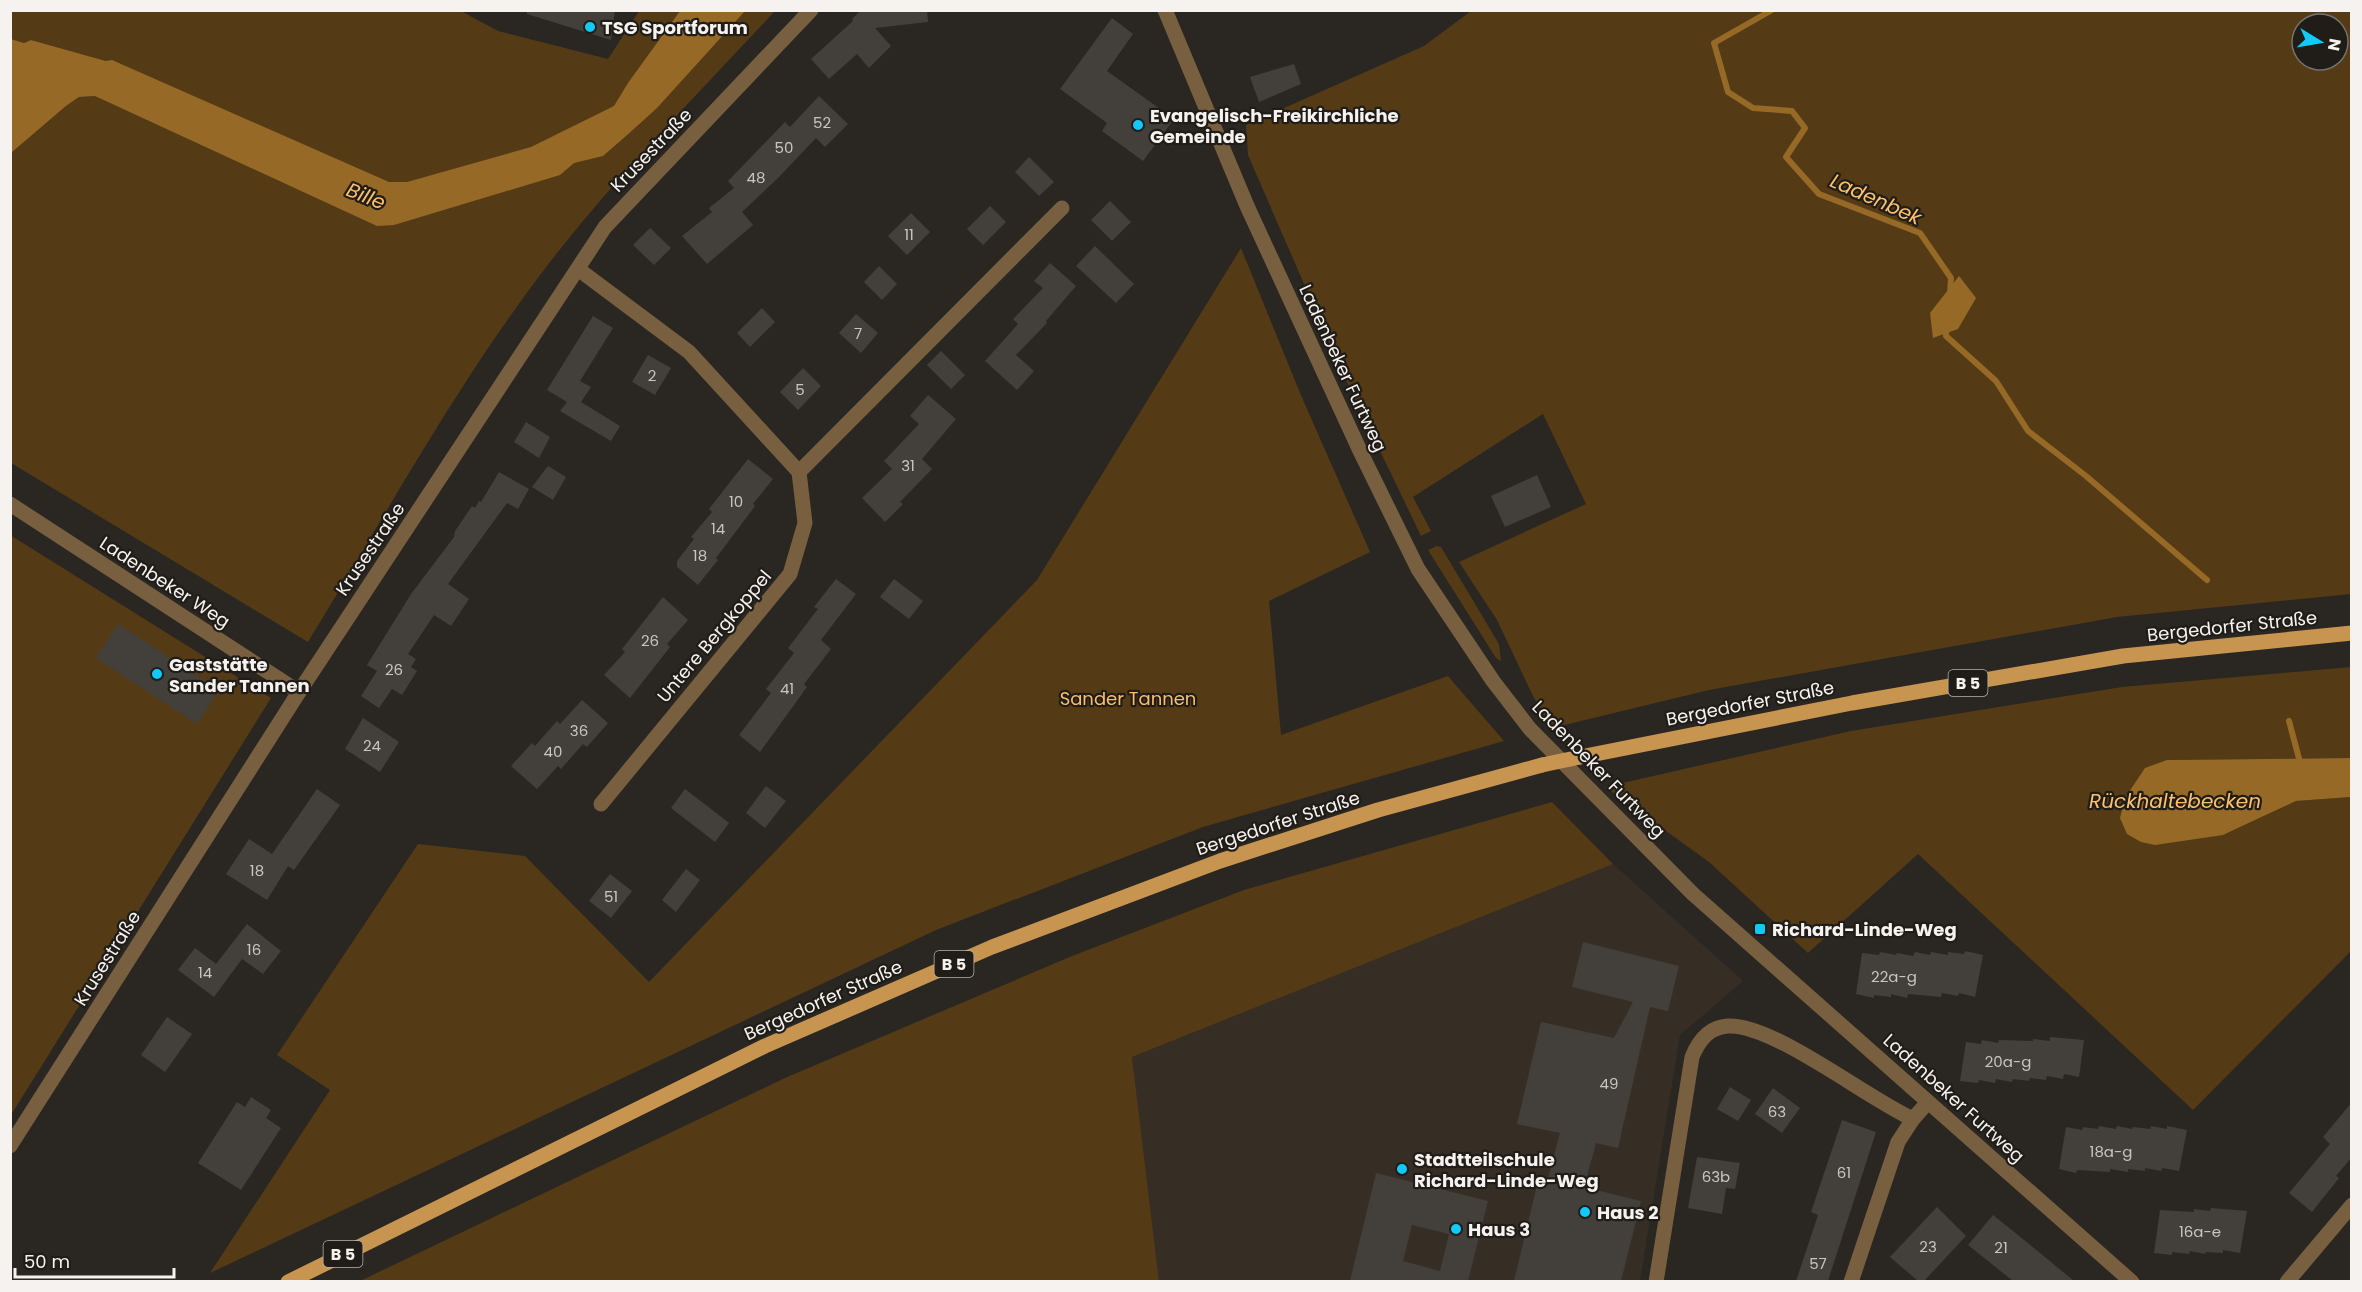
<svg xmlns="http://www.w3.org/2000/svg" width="2362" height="1292" viewBox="0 0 2362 1292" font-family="Poppins,sans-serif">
<rect width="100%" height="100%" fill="#2a2622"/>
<!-- built -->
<path fill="#362e25" d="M1613 864 1743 981 1680 1035 1640 1281H1159L1132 1057Z"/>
<!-- green -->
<g fill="#543b16" fill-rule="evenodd">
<path d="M11 11H461L498 31 608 59 639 11H775C702 90 624 168 557 253 462 374 388 511 308 642L11 463V153L66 106 79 97 94 96 106 61 31 40 24 43 11 39Z"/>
<path d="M1471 11H2351V594L2117 617 1709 690 1552 728 1533 696 1497 620 1459 562 1586 504 1543 414 1413 497 1431 531 1421 536 1344 376 1248 155 1246 125 1424 46ZM2302 24H2338V60H2302Z"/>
<path d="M1241 248 1300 393 1370 552 1269 601 1281 735 1448 676 1504 741 1203 827 936 930 210 1273 330 1090 277 1055 418 844 525 856 649 982 1037 580Z"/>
<path d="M10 535 271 698 11 1115Z"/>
<path d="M1437 546 1441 547 1499 644 1501 661 1496 658 1428 550Z"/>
<path d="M2351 667V758L2167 760 2223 835 2296 801 2351 797V951L2193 1110 1918 854 1808 953 1709 862 1605 787 1851 731 2122 687Z"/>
<path d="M1552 802 1613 864 1132 1057 1159 1281H360L785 1078 1072 956 1244 890Z"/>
</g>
<!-- water -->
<g fill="#966926">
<path d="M680 11H745L657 108 626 136 603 156 574 163 560 175 394 225 377 226 95 96 79 97 66 106 11 153V39L24 43 31 40 106 61 112 60 389 182H407L531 147 614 106 628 83Z"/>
<path d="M1959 276 1976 298 1958 329 1933 338 1930 313Z"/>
<path d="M2351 758V797L2296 801 2223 835 2155 845 2141 842 2127 834 2120 818 2125 798 2145 768 2167 760Z"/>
</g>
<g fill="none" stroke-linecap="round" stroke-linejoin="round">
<!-- stream -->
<g stroke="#966926" stroke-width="6">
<path d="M1772 10 1714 43 1728 92 1753 108 1792 111 1805 128 1786 157 1819 194 1920 233 1951 278 1950 294"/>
<path d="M1946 328V336L1996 381 2028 431 2086 476 2207 580"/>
<path d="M2289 721 2301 766"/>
</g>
</g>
<!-- building -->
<g fill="#43403b" fill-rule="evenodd">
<path d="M527 10H615L611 40 527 14Z"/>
<path d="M861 10H927L928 22 875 28 891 46 869 68 857 54 829 79 811 59 853 21 852 19Z"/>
<path d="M1112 18 1133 34 1107 71 1174 119 1143 161 1102 131 1107 123 1060 89Z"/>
<path d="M1294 64 1301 84 1259 102 1250 77Z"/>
<path d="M819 96 848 124 825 147 816 138 778 178 742 212 753 225 707 264 682 236 712 212 709 208 734 188 728 181 785 122 790 127Z"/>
<path d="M1029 157 1054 182 1039 196 1015 172Z"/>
<path d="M1110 201 1131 222 1112 241 1091 220Z"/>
<path d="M990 206 1006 222 983 245 967 229Z"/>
<path d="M911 213 930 232 907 255 888 236Z"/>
<path d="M650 228 671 248 654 265 633 245Z"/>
<path d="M1095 246 1134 284 1116 303 1076 266Z"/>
<path d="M1050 263 1076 286 1046 321 1047 323 1016 355 1034 371 1017 390 985 361 1018 324 1013 319 1043 288 1034 281Z"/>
<path d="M879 266 897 284 882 300 864 282Z"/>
<path d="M762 308 775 322 750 347 737 333Z"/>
<path d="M856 314 878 333 861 353 839 333Z"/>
<path d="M593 316 613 328 580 381 591 387 581 402 620 426 611 441 560 411 567 402 547 390Z"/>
<path d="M941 351 965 375 951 389 927 365Z"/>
<path d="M648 355 671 368 655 395 632 382Z"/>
<path d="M803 368 821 386 798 410 780 392Z"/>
<path d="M928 395 956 419 922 459 932 469 900 502 903 504 885 522 862 498 892 469 884 461 919 424 910 416Z"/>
<path d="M526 422 550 437 539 458 514 442Z"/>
<path d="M748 459 773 479 753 504 755 506 716 558 718 560 698 585 677 567V561L694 539 691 537 712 512 709 509Z"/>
<path d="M548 466 566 477 553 500 532 487Z"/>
<path d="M499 472 529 489 518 509 507 503 448 584 469 599 451 626 434 615 408 654 416 659 411 667 417 671 402 695 392 689 379 708 361 696 377 671 367 665 411 594 454 537 455 531 472 506 475 508 479 501 481 502Z"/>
<path d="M1537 475 1551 507 1505 527 1491 496Z"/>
<path d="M836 579 856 594 821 640 831 649 804 684 807 687 760 752 739 735 771 693 766 689 794 653 788 648 818 609 814 607Z"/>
<path d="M894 579 923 601 909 619 880 597Z"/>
<path d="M663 597 688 620 667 644 670 647 630 698 604 675 625 652 622 649Z"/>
<path d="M118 624 219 690 197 724 96 658Z"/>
<path d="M582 700 608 723 587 747 583 744 561 769 558 766 537 789 511 766 532 743 535 746 557 721 560 724Z"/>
<path d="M363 718 399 742 380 772 345 749Z"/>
<path d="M766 786 786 801 765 828 746 813Z"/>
<path d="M317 789 340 805 294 870 288 866 267 900 226 874 249 839 272 854Z"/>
<path d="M685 789 729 823 715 842 671 808Z"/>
<path d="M686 869 700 880 676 912 662 900Z"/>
<path d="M610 874 632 891 611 918 589 901Z"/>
<path d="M247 924 281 951 263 974 242 959 214 997 178 970 195 948 216 964Z"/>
<path d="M1583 942 1679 966 1668 1011 1650 1007 1618 1148 1596 1143 1584 1187 1641 1201 1621 1281H1514L1539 1177 1548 1179 1560 1133 1517 1124 1541 1022 1614 1038 1633 1002 1572 987Z"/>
<path d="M1965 951 1983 955 1975 997 1959 993 1958 996 1942 993 1941 997 1908 994 1907 998 1891 994V997L1874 995V998L1856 994 1862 953 1879 955 1880 952 1896 955 1897 953 1913 956 1915 952 1930 955 1931 952 1948 955V952L1964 954Z"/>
<path d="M167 1017 192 1034 165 1072 141 1055Z"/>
<path d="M2050 1037 2084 1040 2079 1077 2064 1074 2063 1079 2047 1076 2046 1080 2030 1078 2029 1081 2013 1079 2012 1082 1996 1079 1995 1083 1979 1080 1978 1083 1960 1081 1966 1042 1981 1044 1982 1040 1998 1043 1999 1040 2033 1041V1039L2050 1041Z"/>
<path d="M1730 1087 1751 1100 1738 1121 1717 1109Z"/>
<path d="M1773 1088 1800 1108 1782 1133 1755 1114Z"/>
<path d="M251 1097 271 1110 266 1118 281 1128 241 1190 198 1163 237 1102 245 1107Z"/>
<path d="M2352 1102V1157L2336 1176 2339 1178 2312 1212 2289 1193 2330 1144 2323 1137Z"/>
<path d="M1842 1120 1876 1132 1828 1281H1796L1818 1215 1811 1212Z"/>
<path d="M2099 1126 2116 1129 2117 1126 2132 1129 2133 1127 2150 1129 2151 1126 2167 1129V1126L2187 1130 2179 1171 2162 1168 2161 1171 2145 1168V1171L2128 1169V1172L2110 1169V1172L2077 1170 2076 1173 2059 1169 2066 1127 2082 1130 2083 1127 2098 1129Z"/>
<path d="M1697 1157 1740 1163 1735 1189 1726 1188 1722 1214 1688 1208Z"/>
<path d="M1376 1173 1488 1201 1468 1281H1350ZM1412 1225 1449 1234 1440 1271 1403 1261Z"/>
<path d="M1937 1207 1966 1236 1924 1281H1918L1890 1257Z"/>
<path d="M2211 1208 2247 1211 2240 1253 2223 1250V1253L2206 1252 2205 1254 2190 1251 2189 1254 2172 1252V1255L2154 1253 2160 1210 2194 1212V1209L2210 1211Z"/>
<path d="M1993 1215 2034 1248 2074 1281H2013L1968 1245Z"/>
</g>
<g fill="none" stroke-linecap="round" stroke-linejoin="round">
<!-- minor -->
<g stroke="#775f3f" stroke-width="15">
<path d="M578 269 689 352 799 472"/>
<path d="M10 504 299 692"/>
<path d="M601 804 790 574 805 523 799 472 1062 208"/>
<path d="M10 1146 299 692 605 227 811 10"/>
<path d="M1656 1282 1692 1057C1699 1040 1709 1027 1728 1026 1772 1023 1868 1099 1913 1119"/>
<path d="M1851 1282 1898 1142 1913 1119 1928 1102"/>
<path d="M2287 1282 2352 1205"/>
</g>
<!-- tertiary -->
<path stroke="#775f3f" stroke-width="15" d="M1165 10 1247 206 1361 453 1418 569 1493 681 1530 729 1693 894 2132 1282"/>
<!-- primary -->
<g stroke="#c89550" stroke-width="15">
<path d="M1580 757 1852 703 2123 656 2352 633"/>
<path d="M288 1282 765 1046 992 947 1220 861 1378 810 1542 765"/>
</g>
<!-- primary-bridge -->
<path stroke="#c89550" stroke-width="15" d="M1542 765 1580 757"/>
</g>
<!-- markers -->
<g fill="#11cafa" stroke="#201d19" stroke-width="2">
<circle cx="590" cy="27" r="6"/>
<circle cx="1138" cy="125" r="6"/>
<circle cx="157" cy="674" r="6"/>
<rect x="1754" y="923" width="12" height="12" rx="3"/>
<circle cx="1402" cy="1169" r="6"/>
<circle cx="1585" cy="1212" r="6"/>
<circle cx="1456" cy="1229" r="6"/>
</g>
<g text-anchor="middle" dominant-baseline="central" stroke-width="4.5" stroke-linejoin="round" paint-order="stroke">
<!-- number labels -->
<g font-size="15" fill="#c8c6c3">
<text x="822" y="122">52</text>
<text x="784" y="147">50</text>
<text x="756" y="177">48</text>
<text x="909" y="234">11</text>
<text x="858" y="333">7</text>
<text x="652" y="375">2</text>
<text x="800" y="389">5</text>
<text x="908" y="465">31</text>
<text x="736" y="501">10</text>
<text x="718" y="528">14</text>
<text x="700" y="555">18</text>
<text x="650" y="640">26</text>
<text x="394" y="669">26</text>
<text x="787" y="688">41</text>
<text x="579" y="730">36</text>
<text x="372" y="745">24</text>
<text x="553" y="751">40</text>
<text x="257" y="870">18</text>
<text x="611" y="896">51</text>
<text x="254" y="949">16</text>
<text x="205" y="972">14</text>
<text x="1894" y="976">22a-g</text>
<text x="2008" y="1061">20a-g</text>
<text x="1609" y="1083">49</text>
<text x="1777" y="1111">63</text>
<text x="2111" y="1151">18a-g</text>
<text x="1844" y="1172">61</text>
<text x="1716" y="1176">63b</text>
<text x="2200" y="1231">16a-e</text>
<text x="1928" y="1246">23</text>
<text x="2001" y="1247">21</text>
<text x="1818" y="1263">57</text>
</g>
<!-- shield labels -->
<g fill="#201d19" stroke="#b5b2b0" stroke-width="1.5">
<rect x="1948.5" y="670" width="39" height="26" rx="4.5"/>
<rect x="934.5" y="951" width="39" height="26" rx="4.5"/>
<rect x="323.5" y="1241" width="39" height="26" rx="4.5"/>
</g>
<g font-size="16" font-weight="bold" fill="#f5f2f0">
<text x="1968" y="683">B 5</text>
<text x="954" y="964">B 5</text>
<text x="343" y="1254">B 5</text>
</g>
<!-- poi labels -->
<g font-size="18" font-weight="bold" fill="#f5f2f0" stroke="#201d19" text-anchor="start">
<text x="602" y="27">TSG Sportforum</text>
<text x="1150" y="115">Evangelisch-Freikirchliche<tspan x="1150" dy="21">Gemeinde</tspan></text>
<text x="169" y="664">Gaststätte<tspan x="169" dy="21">Sander Tannen</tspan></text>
<text x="1772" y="929">Richard-Linde-Weg</text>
<text x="1414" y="1159">Stadtteilschule<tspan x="1414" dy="21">Richard-Linde-Weg</tspan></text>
<text x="1597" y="1212">Haus 2</text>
<text x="1468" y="1229">Haus 3</text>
</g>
<!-- street labels -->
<g font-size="18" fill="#f5f2f0" stroke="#201d19">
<text transform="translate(651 150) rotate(-46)">Krusestraße</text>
<text transform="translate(1343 368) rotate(65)">Ladenbeker Furtweg</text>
<text transform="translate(370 549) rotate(-56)">Krusestraße</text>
<text transform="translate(165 582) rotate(33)">Ladenbeker Weg</text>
<text transform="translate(2232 626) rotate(-6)">Bergedorfer Straße</text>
<text transform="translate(714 636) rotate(-50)">Untere Bergkoppel</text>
<text transform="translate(1750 703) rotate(-11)">Bergedorfer Straße</text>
<text transform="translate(1599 769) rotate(46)">Ladenbeker Furtweg</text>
<text transform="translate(1278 823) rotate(-18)">Bergedorfer Straße</text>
<text transform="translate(107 958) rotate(-58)">Krusestraße</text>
<text transform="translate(823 1000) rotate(-24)">Bergedorfer Straße</text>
<text transform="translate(1954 1098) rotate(42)">Ladenbeker Furtweg</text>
</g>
<!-- park labels -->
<g font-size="18" fill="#fcbe6a" stroke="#201d19">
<text x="1128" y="698">Sander Tannen</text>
</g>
<!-- water labels -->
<g font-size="20" font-style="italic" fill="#fdc06b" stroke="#201d19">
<text transform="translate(366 196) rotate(22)">Bille</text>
<text transform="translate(1876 199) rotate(24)">Ladenbek</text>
<text x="2175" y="801">Rückhaltebecken</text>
</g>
</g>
<!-- border -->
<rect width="2362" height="1292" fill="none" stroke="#f5f2f0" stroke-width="24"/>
<!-- north arrow -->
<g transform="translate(2320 42) rotate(101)"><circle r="28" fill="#201d19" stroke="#75726f" stroke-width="1.5"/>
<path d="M0-4.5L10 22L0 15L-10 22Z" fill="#11cafa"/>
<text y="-9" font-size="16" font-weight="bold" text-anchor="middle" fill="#f5f2f0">N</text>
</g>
<!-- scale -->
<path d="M15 1268v9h159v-9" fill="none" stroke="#f5f2f0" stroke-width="3"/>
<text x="24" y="1268" font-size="18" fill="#f5f2f0" stroke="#201d19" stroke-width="4.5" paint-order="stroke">50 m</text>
</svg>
